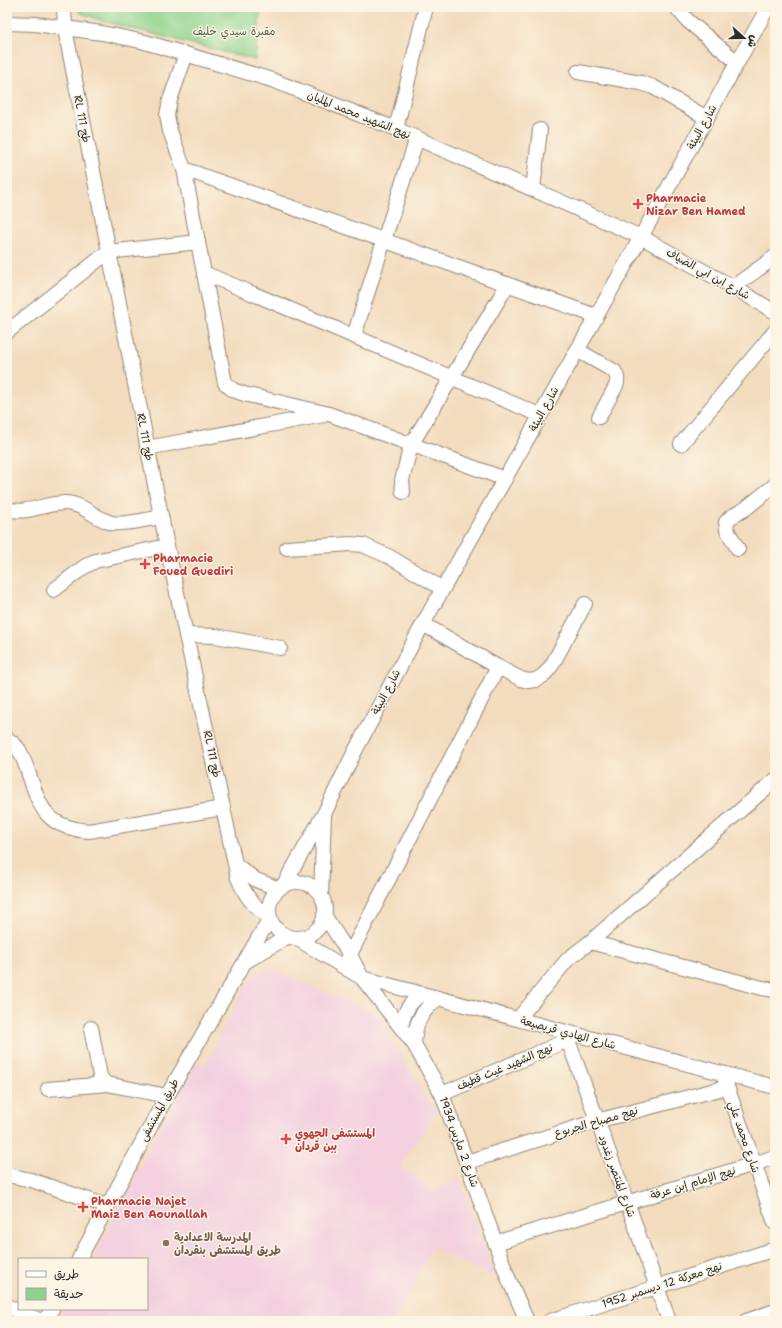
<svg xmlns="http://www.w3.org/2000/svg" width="782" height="1328" viewBox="0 0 782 1328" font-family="'Shantell Sans','Playpen Sans Arabic',sans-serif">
<rect width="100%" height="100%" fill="#fcf5e5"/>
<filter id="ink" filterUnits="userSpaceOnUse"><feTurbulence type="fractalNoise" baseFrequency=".025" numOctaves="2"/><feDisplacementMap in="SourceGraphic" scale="8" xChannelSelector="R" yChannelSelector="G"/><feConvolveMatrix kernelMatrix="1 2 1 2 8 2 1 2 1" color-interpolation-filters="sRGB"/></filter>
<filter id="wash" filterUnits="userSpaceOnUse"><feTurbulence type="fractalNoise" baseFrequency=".012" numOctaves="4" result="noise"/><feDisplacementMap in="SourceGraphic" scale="16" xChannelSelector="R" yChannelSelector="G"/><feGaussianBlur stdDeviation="0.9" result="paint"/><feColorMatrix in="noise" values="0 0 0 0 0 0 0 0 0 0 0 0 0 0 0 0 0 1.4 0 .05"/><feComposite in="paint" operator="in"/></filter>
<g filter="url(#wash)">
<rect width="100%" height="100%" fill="#f3dcbd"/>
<!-- built -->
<path fill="#f3cfe0" d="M268 969 283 973 318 990 377 1014 425 1096 437 1111 400 1167 436 1191 459 1176 494 1277 432 1248 394 1321H59L65 1309H147V1259H93L113 1221 112 1219 135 1180 133 1179 195 1061 205 1065 241 994 256 972Z"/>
<!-- green -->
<path fill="#8ed38d" stroke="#5c7f5c" d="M73 7H261L255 60 103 21 81 13Z"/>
</g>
<g filter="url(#ink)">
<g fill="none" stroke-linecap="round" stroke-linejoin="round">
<defs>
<g id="minor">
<path d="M64 7 65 29 167 546 238 878C246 897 253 906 270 918L167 1096 79 1259"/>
<path d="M676 7 688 21 737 62"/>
<path d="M7 23 35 24 102 33 145 42 272 80 396 129 641 237 733 287 775 312"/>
<path d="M186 54 170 100 167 115 170 131 184 169 225 383 233 390 244 394 329 414 505 479"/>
<path d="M578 72 641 83 653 87 707 118"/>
<path d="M396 129 426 7"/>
<path d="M184 169 596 316"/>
<path d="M533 189 540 130"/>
<path d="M204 273 540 415"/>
<path d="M733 287 775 257"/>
<path d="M7 332 108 252 198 242"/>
<path d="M354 336 384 240 417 138"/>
<path d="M577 350 614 371C618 377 618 380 616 386L599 417"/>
<path d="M681 444 775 331"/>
<path d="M147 448 324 415"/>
<path d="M403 492 402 480 411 445 508 284"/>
<path d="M7 509C26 515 45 503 65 503 83 503 95 519 112 523 120 525 151 519 161 517"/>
<path d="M287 548 351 544 363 545 390 557 443 589"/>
<path d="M738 549 727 530 726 522 731 517 745 509 775 485"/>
<path d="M54 590 84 567 95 561 167 546"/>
<path d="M423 624 498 667 521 679 528 681 536 680 544 675 552 665 585 604"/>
<path d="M186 635 216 636 280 648"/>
<path d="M7 739C19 746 21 753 26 766 40 805 42 827 89 831L223 808"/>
<path d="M236 865 256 880 279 889"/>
<circle cx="297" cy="910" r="28"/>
<path d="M283 886 324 814 354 753 423 624 641 237 768 7"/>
<path d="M321 895 324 816"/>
<path d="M324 915 350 955 362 978 414 1044 442 1094 507 1275 527 1321"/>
<path d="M296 938 362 978 775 1087"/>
<path d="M590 942 762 988 775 990"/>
<path d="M245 962 287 937"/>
<path d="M346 962 498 667"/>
<path d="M518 1019 568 959 590 942 775 780"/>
<path d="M401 1027C404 1012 409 1003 421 994"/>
<path d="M91 1028 100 1076 102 1080 107 1084 167 1096"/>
<path d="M565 1032 627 1202 669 1321"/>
<path d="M414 1044C415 1022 421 1012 438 998"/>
<path d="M724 1078 775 1223"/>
<path d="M48 1089 107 1084"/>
<path d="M442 1094 568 1040"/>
<path d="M467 1162 597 1121 727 1087"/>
<path d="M7 1175 31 1180 107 1206"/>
<path d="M495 1243 754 1164 775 1157"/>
<path d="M7 1306 41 1321"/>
<path d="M45 1321 52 1309"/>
<path d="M550 1321 775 1249"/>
<path d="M746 1321 775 1311"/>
</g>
</defs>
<!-- minor casing -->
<use href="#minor" stroke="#8f8474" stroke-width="16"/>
<!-- minor -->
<use href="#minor" stroke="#fff" stroke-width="14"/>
</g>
</g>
<!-- markers -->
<g fill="#e0444e" stroke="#fcf5e5" stroke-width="1.5">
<path d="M636 198h4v4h4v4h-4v4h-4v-4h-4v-4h4z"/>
<path d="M143 558h4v4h4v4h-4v4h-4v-4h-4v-4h4z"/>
<path d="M284 1133h4v4h4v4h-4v4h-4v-4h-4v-4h4z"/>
<path d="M81 1201h4v4h4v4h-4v4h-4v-4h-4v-4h4z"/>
</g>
<circle fill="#8d6e63" stroke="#fcf5e5" stroke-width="1.5" cx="166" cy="1243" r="4"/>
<g text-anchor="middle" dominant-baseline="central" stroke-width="3" stroke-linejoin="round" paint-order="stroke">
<!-- park labels -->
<g font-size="11" fill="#495d48" stroke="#fcf5e5">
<text x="234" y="31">مقبرة سيدي خليف</text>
</g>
<!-- street labels -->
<g font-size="11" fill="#2b2b2b" stroke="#fcf5e5">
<text transform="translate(359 115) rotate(22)">نهج الشهيد محمد المليان</text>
<text transform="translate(82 119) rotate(79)">RL طج 111</text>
<text transform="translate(702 127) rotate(-61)">شارع البيئة</text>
<text transform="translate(708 274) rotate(29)">شارع ابن ابي الضياف</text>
<text transform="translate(544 409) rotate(-61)">شارع البيئة</text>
<text transform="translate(145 437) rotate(79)">RL طج 111</text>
<text transform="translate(386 692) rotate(-62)">شارع البيئة</text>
<text transform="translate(212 754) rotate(78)">RL طج 111</text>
<text transform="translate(568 1033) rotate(15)">شارع الهادي قريصيعة</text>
<text transform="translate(505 1067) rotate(-23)">نهج الشهيد غيث قطيف</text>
<text transform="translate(159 1110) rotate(-61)">طريق المستشفى</text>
<text transform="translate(596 1122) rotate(-16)">نهج مصباح الجربوع</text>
<text transform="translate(744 1137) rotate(71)">شارع محمد علي</text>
<text transform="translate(459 1142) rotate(70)">شارع 2 مارس 1934</text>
<text transform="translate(617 1176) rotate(70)">شارع المنتصر زغدود</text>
<text transform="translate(693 1183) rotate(-17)">نهج الإمام إبن عرفة</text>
<text transform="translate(662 1285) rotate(-18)">نهج معركة 12 ديسمبر 1952</text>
</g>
<!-- health labels -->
<g font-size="11" font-weight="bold" fill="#be3a42" stroke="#fcf5e5" text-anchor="start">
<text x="646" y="198">Pharmacie<tspan x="646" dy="13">Nizar Ben Hamed</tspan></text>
<text x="153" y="558">Pharmacie<tspan x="153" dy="13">Foued Guediri</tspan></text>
<text x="295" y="1133">المستشفى الجهوي<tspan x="295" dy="13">ببن قردان</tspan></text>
<text x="91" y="1201">Pharmacie Najet<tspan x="91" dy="13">Maiz Ben Aounallah</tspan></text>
</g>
<!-- education labels -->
<g font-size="11" font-weight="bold" fill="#785e54" stroke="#fcf5e5" text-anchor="start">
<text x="174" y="1237">المدرسة الاعدادية<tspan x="174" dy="13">طريق المستشفى بنقردان</tspan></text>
</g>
</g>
<!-- margin -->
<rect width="782" height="1328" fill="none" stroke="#fcf5e5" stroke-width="24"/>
<!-- legend -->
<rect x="18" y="1258" width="130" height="52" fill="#fcf5e5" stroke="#a8a49b"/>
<rect x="26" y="1271" width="20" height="6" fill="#ffffff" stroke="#a8a49b"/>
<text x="54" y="1278" font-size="12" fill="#2b2b2b">طريق</text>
<rect x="26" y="1288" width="20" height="12" fill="#8ed38d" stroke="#a8a49b"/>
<text x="54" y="1298" font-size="12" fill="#2b2b2b">حديقة</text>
<!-- north arrow -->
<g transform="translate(744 38) rotate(111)" stroke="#fcf5e5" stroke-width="3" paint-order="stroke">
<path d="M0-3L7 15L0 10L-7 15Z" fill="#2b2b2b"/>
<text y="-6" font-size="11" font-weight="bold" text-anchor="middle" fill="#2b2b2b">ش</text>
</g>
</svg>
